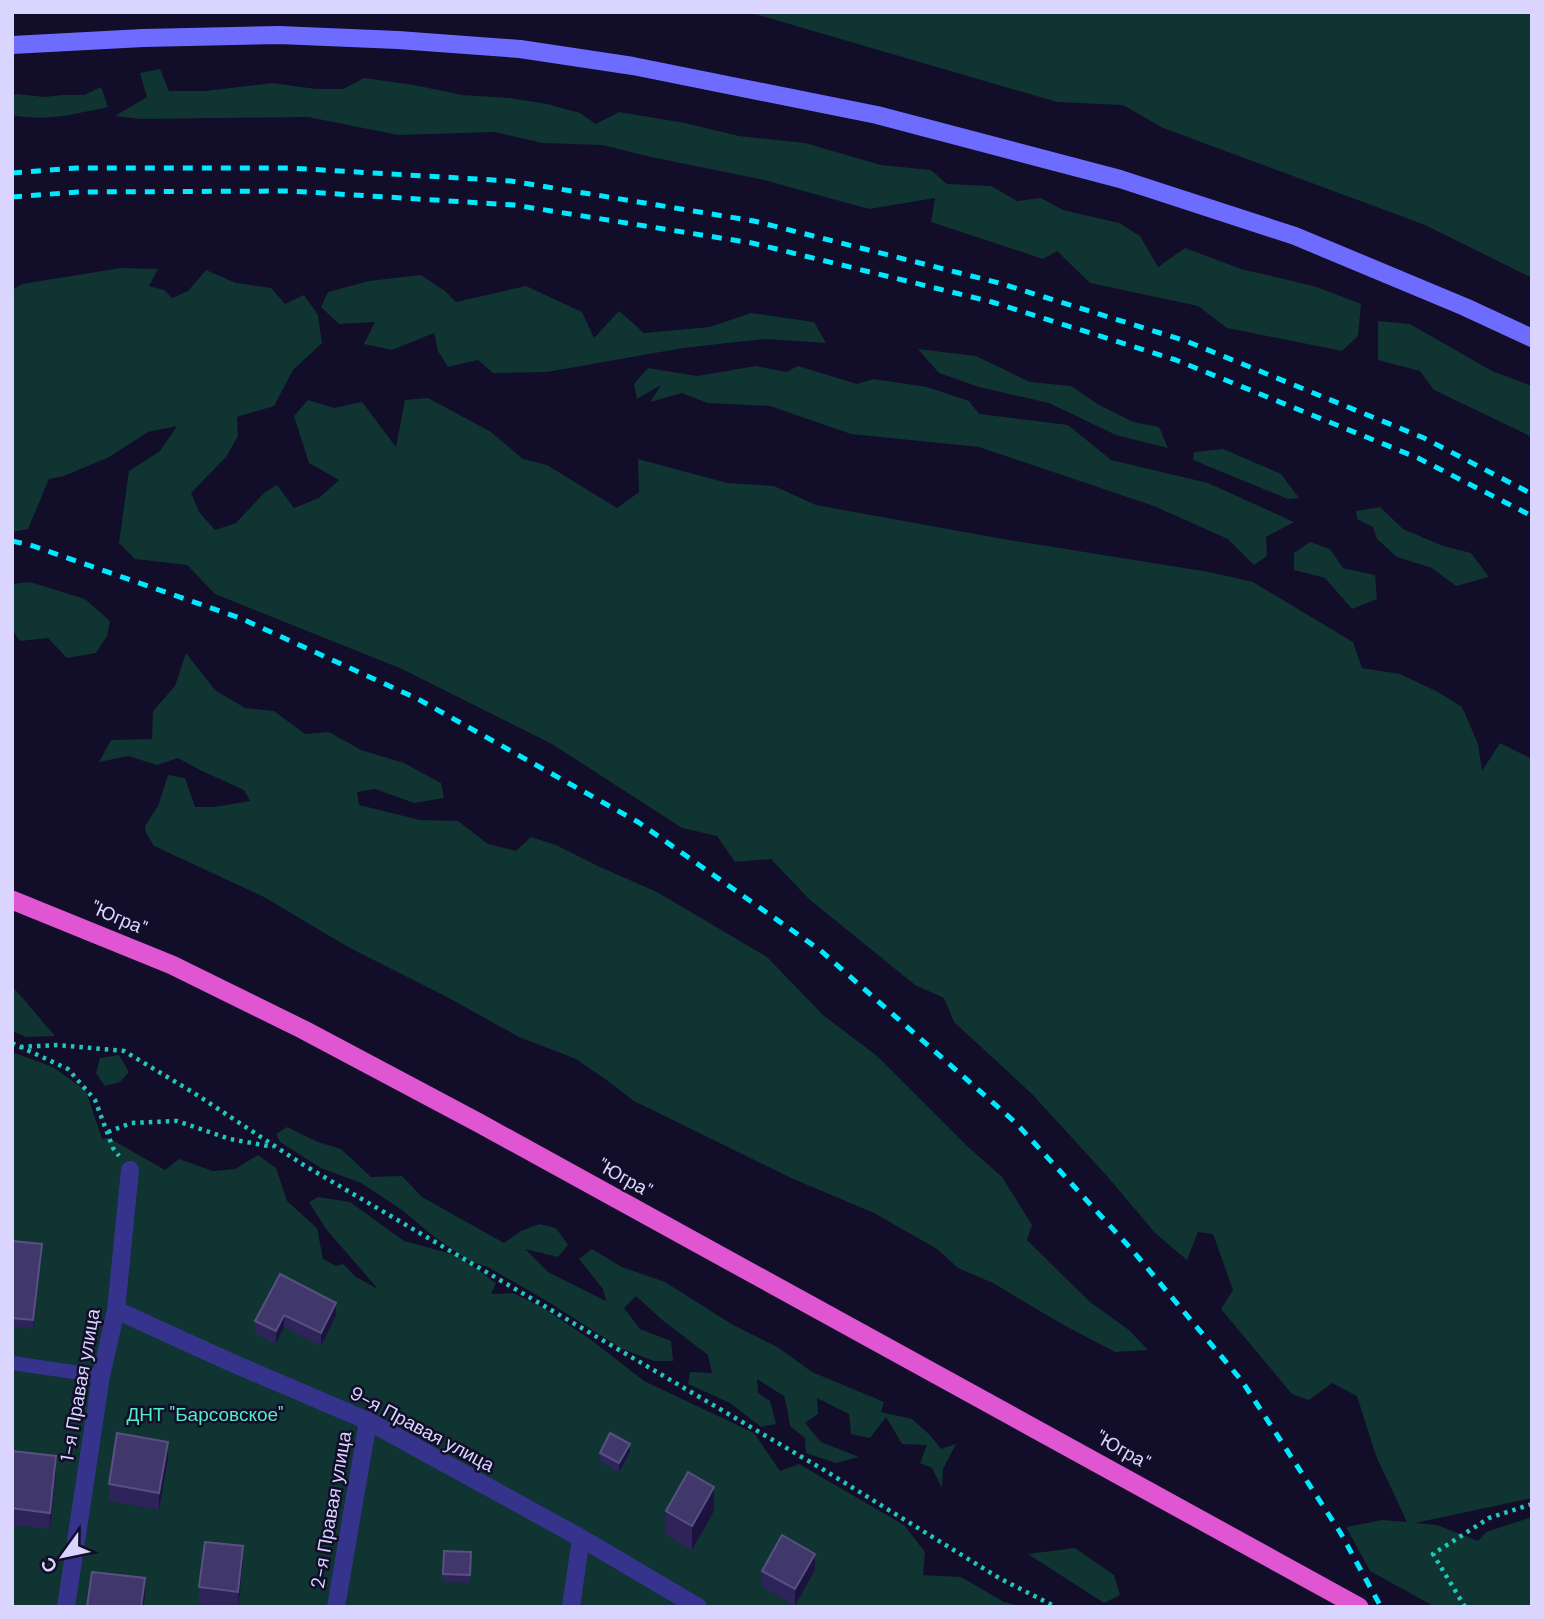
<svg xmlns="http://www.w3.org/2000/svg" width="1544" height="1619" viewBox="0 0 1544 1619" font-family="'DM Sans',sans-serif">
<rect width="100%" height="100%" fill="#120d29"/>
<!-- green -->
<g fill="#0f3432">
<path d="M748 12H1532V278L1425 225 1163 128 1123 105 1057 102Z"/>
<path d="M160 69 169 91H205L272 83 316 89H343L364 78 414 85 462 95 510 98 547 104 580 113 596 124 619 112 685 123 739 136 805 143 881 165 931 170 947 184 991 186 1017 201 1041 198 1063 210 1119 223 1140 236 1158 267 1185 248 1241 269 1317 287 1361 304 1358 336 1342 351 1227 328 1198 306 1090 283 1057 251 1043 259 931 222 935 198 869 209 764 180 651 157 602 145 542 143 495 132 398 135 308 117 141 119 115 116 147 97 140 73Z"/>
<path d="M101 87 108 107C75 114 45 122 12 115V96L16 94 45 97 63 95H84Z"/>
<path d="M121 268 158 269 149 286 164 290 172 298 188 291 206 270 236 283 271 288 285 304 304 295 318 315 322 343 293 370 274 406 237 417 238 436 226 457 191 493 199 512 215 530 236 523 264 493 277 485 294 508 319 498 339 480 309 463 294 416 308 400 334 408 362 402 396 447 405 400 428 398 491 432 523 459 547 465 617 508 639 492 638 459 727 483 774 486 816 505 1003 539 1209 572 1253 582 1353 642 1362 668 1400 674 1438 692 1462 707 1478 744 1482 771 1500 743 1532 759V1498L1415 1523 1437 1525 1478 1541 1486 1532 1532 1517V1607H1435L1370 1571 1346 1527 1382 1520 1407 1522 1376 1456 1357 1396 1332 1383 1309 1400 1292 1394 1221 1309 1233 1290 1213 1234 1198 1232 1187 1260 1156 1234 1106 1175 1032 1094 954 1022 944 998 915 985 809 899 771 859 735 862 717 836 682 828 552 744 402 669 215 594 187 565 135 559 119 543 129 471 160 451 177 426 148 432 109 457 64 476 49 479 28 529 12 532V290L22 284Z"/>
<path d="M421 275 445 291 456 302 526 286 582 312 594 338 619 311 644 333 710 327 751 313 814 322 826 343 765 339 683 348 547 372 493 373 478 360 448 367 438 351 434 333 392 350 364 344 375 322 339 324 321 307 328 292 369 281Z"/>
<path d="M1378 321 1410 324 1492 371 1532 386V437L1434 390 1420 371 1378 360Z"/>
<path d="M918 349 976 356 1030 382 1071 386 1099 405 1133 422 1159 427 1168 448 1116 435 1049 403 979 387 939 373Z"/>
<path d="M756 366 786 372 798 366 857 384 874 379 927 387 969 401 979 414 1068 425 1111 460 1208 483 1294 522 1266 537 1267 556 1254 565 1228 539 1154 506 979 447 851 434 770 406 707 403 682 393 650 402 661 385 637 399 634 384 648 368 697 376Z"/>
<path d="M1223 449 1281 474 1299 498 1288 499 1193 460 1194 452Z"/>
<path d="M1380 507 1403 529 1443 546 1471 553 1489 577 1456 586 1432 568 1397 557 1377 539 1373 527 1357 519 1356 511Z"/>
<path d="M1310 542 1330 549 1343 568 1375 575 1377 599 1352 609 1325 578 1294 570V553Z"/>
<path d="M30 582 85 599 110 621 107 636 96 653 67 658 48 638 20 641 12 629V584Z"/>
<path d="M186 653 215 690 245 708 274 711 305 734 329 732 361 750 404 763 441 783 444 798 414 803 375 789 357 792 359 805 420 820 458 821 488 844 516 851 531 837 556 845 600 867 657 892 767 957 823 1015 877 1056 966 1145 1002 1177 1032 1225 1027 1240 1090 1302 1129 1330 1148 1350 1115 1352 1060 1323 993 1283 958 1268 937 1249 874 1213 791 1178 634 1101 605 1079 576 1059 519 1037 445 996 348 947 264 897 154 846 146 833 145 826 158 806 168 775 185 778 195 807H214L250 801 244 790 200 770 178 758 157 765 128 756 99 762 111 740 152 739 153 711 175 686Z"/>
<path d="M12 986 13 987 55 1036 26 1037 12 1031Z"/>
<path d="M12 1052 53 1067 86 1091 102 1139 109 1138 165 1170 179 1159 213 1171 235 1169 258 1155 276 1168 287 1201 317 1228 323 1259 336 1266 343 1264 356 1277 378 1289 326 1229 309 1202 318 1197 350 1202 404 1241 459 1256 496 1283 491 1294 513 1293 542 1307 590 1339 644 1381 754 1433 780 1471 799 1464 904 1525 925 1552 923 1575 961 1577 1004 1602 1024 1607H12Z"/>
<path d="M119 1055 129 1072 120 1082 105 1086 96 1073 100 1058Z"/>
<path d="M287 1127 318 1142 341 1149 371 1177 402 1176 422 1197 504 1243 521 1231 539 1224 556 1228 568 1245 558 1257 525 1249 548 1272 606 1301 603 1289 579 1259 592 1249 622 1267 665 1282 733 1325 779 1348 812 1372 884 1402 881 1412 912 1419 930 1435 941 1449 956 1444 943 1469 942 1488 932 1468 920 1463 927 1445 902 1444 886 1417 870 1438 851 1434 849 1414 817 1398 818 1414 805 1423 821 1442 859 1457 836 1463 806 1453 805 1438 790 1426 787 1408 784 1396 757 1379 758 1393 770 1401 776 1424 761 1427 730 1403 688 1384 690 1372 712 1373 708 1355 661 1319 636 1296 624 1308 640 1329 671 1341 673 1361H654L622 1349 547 1301 488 1267 469 1261 432 1235 402 1210 361 1183 321 1168 280 1142 276 1134Z"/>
<path d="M1075 1548 1114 1575 1120 1595 1104 1603 1028 1554Z"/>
</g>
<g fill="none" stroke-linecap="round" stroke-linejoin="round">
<!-- path -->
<g stroke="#22c6ba" stroke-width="4.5" stroke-dasharray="3.5 5" stroke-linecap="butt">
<path d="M12 1043 68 1069 95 1100 113 1148 119 1156"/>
<path d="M20 1047 58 1045 124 1051 194 1093 302 1164 824 1470 999 1578 1056 1607"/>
<path d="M108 1132 131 1123 177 1121 230 1139 273 1147"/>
<path d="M1465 1607 1433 1554 1489 1518 1532 1504"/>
</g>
<!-- service -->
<path stroke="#36338d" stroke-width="14" d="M12 1363 101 1376"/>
<!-- minor -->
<g stroke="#36338d" stroke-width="18">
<path d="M116 1310 230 1362 368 1421 581 1538 698 1607"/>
<path d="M66 1607 101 1376 116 1310 130 1170"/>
<path d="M336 1607 368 1421"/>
<path d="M571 1607 581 1538"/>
</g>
<!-- secondary -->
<path stroke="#6e6cff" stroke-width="18" d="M12 45 143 38 279 35 398 40 520 49 633 66 877 115 1120 179 1295 236 1465 307 1532 338"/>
<!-- trunk -->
<path stroke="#e056d2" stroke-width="19" d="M12 900 172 965 304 1030 479 1123 1359 1607"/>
<!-- rail -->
<g stroke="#01e9ff" stroke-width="5" stroke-dasharray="10 9" stroke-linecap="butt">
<path d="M12 173 76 168H288L511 181 754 221 999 283 1186 341 1424 438 1532 494"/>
<path d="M12 197 78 192 290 191 514 205 752 243 992 302 1176 360 1418 458 1532 516"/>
<path d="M12 541 30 545 240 618 418 699 638 822 820 950 1016 1123 1133 1251 1242 1381 1340 1532 1381 1607"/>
</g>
</g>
<!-- wall -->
<g fill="#2e2459">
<path d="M12 1241 42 1252 33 1329 12 1326Z"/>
<path d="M280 1274 336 1316 321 1346 284 1327 276 1344 255 1333V1321Z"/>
<path d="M12 1451 56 1473 50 1529 12 1525Z"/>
<path d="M630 1452 619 1472 600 1461V1453Z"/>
<path d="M168 1458 159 1510 109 1501V1484Z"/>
<path d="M666 1511H714L692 1550 666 1535Z"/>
<path d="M444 1551 471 1552 470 1583 443 1582Z"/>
<path d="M243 1563 238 1607H223L199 1604V1587Z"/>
<path d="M815 1570 795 1606 762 1587V1571Z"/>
</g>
<!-- shaded-wall -->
<g fill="#1b133e">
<path d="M42 1244V1252L33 1329V1320Z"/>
<path d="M336 1303V1316L321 1346V1333Z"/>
<path d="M284 1315V1327L276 1344V1331Z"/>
<path d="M168 1442V1458L159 1510V1493Z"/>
<path d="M630 1444V1452L619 1472V1463Z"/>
<path d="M56 1456V1473L50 1529V1513Z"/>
<path d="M714 1487V1511L692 1550V1526Z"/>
<path d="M243 1546V1563L238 1607V1592Z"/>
<path d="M815 1554V1570L795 1606V1589Z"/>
<path d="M145 1578V1595L143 1607H141Z"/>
</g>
<!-- building -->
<g fill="#40376a" stroke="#585082" stroke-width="2">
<path d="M12 1241 42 1244 33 1320 12 1318Z"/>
<path d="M280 1274 336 1303 321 1333 284 1315 276 1331 255 1321Z"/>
<path d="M117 1433 168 1442 159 1493 109 1484Z"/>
<path d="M610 1433 630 1444 619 1463 600 1453Z"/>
<path d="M12 1451 56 1456 50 1513 12 1508Z"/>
<path d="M688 1472 714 1487 692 1526 666 1511Z"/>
<path d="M782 1535 815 1554 795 1589 762 1571Z"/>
<path d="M205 1542 243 1546 238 1592 199 1587Z"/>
<path d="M444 1551 471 1552 470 1575 443 1574Z"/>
<path d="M92 1572 145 1578 141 1607H87Z"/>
</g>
<g text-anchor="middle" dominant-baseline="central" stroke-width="5" stroke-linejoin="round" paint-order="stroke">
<!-- street labels -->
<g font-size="19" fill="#d9d5ff" stroke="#120d29">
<text transform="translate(119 918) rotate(23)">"Югра"</text>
<text transform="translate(625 1178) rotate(29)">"Югра"</text>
<text transform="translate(80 1385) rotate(-80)">1-я Правая улица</text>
<text transform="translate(422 1429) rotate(28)">9-я Правая улица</text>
<text transform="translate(1123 1450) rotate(29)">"Югра"</text>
<text transform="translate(331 1510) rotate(-80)">2-я Правая улица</text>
</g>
<!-- park labels -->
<g font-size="19" fill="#54ecc4" stroke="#120d29">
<text x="205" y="1414">ДНТ "Барсовское"</text>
</g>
</g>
<!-- border -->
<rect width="1544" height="1619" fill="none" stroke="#d9d5ff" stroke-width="28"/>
<!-- north arrow -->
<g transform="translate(63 1556) rotate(237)" stroke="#120d29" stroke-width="5" paint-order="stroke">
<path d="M0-5L12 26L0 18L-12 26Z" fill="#d9d5ff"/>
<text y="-10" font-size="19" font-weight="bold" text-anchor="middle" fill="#d9d5ff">С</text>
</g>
</svg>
